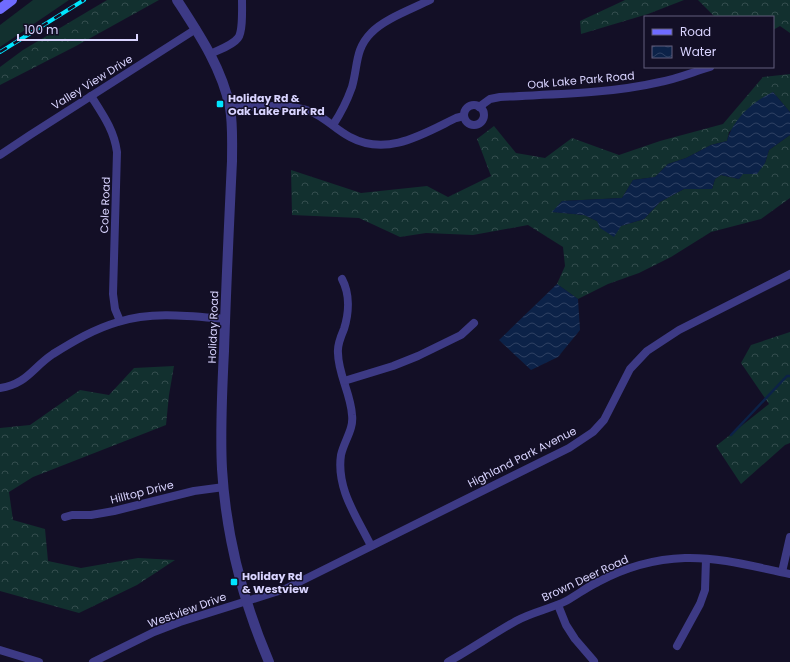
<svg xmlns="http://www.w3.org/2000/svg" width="790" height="662" viewBox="0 0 790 662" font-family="Poppins,sans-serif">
<defs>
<pattern id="forest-crowns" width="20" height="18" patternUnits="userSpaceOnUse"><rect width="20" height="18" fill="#12302f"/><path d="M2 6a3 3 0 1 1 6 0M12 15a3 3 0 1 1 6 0" fill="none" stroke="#344d4e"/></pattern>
<pattern id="water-waves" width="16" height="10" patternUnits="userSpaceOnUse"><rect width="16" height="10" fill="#0c2248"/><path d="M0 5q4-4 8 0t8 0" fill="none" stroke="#2f4163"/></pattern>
</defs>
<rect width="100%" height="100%" fill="#130f26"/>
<!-- forest -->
<g fill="url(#forest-crowns)">
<path d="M107 0H159L76 46 0 85V67L23 50Z"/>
<path d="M625 0H684L648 14 581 34 580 21Z"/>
<path d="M698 0H790V33L780 26 773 30V17H715Z"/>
<path d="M790 74V112L773 92 729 132 727 141 711 145 686 158 668 164 655 177 633 180 622 198 562 201 553 212 584 215 597 221 621 226 644 219 660 202 684 189H712L715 179 721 175 739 179 743 173 765 163 769 150 790 135V198L761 219 711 232 671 257 639 273 608 284 578 299 557 284 565 266 563 247 528 225 473 235 426 233 400 237 359 218 292 215 291 170 361 193 427 186 448 197 491 176 477 139 494 126 516 153 545 158 572 138 619 155 660 141 723 124 763 77Z"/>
<path d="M790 332V443L785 445 741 484 716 446 769 404 741 363 751 345Z"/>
<path d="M174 366 169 395 166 425 33 477 9 492 13 520 45 529 48 561 81 568 138 558 175 560 137 585 79 613 0 591V428L30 425 80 390 109 395 134 368Z"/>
</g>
<!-- park -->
<path fill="#12302f" d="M33 0H69L0 47V25Z"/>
<!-- water -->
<g fill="url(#water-waves)">
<path d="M773 92 790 112V135L769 150 765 163 757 174H743L739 179 721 175 715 179 712 189H684L660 202 644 219 621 226 614 237 600 228 597 221 584 215 552 212 562 201 622 198 633 180 655 177 668 164 686 158 711 145 727 141C733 119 753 101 773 92Z"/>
<path d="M557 284 578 299 580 330 558 357 531 370 499 340Z"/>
</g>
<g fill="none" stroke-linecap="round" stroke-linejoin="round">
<!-- stream -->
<path stroke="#0c2248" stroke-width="2.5" d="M731 435 787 376H790"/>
<!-- minor -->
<g stroke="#3d3a85" stroke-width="8">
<path d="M210 54C218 50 232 46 238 38 243 32 242 9 242 0"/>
<path d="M91 96C103 115 114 130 117 152L113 294 115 309 120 321"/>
<circle cx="474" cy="115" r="10"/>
<path d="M479 107 490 99 500 97C553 94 608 94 660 82 677 79 693 72 710 67"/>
<path d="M230 108C256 107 287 102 312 112 326 118 336 130 350 137 387 157 423 134 456 118L464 116"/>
<path d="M333 125C341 113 347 101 352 87 358 66 355 49 371 33 384 19 412 9 430 0"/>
<path d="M0 155 30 135 196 29"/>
<path d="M342 279C350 294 349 313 344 329 341 336 337 345 338 353 338 374 351 394 352 415 354 429 344 441 341 455 336 489 357 517 371 546"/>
<path d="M344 381 393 366 418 356 461 335 474 323"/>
<path d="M0 388C27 384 32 368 53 354 74 341 94 329 118 322 152 311 190 316 225 319"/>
<path d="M65 517 72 515H91L114 511 194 491 224 487"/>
<path d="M782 572 790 537"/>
<path d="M558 605 566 625 575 639 594 661"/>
<path d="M677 646 700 604 705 590 706 559"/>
<path d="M0 650 39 662"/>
<path d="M93 662 154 632 180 622 285 589 569 448 593 432 604 420 630 369 647 351 679 330 790 274"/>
<path d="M448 662C471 649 493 634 516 621 532 612 550 609 566 601 577 595 587 587 598 582 624 568 655 559 685 558 721 557 755 567 790 574"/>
</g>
<!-- tertiary -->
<path stroke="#3d3a85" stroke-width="10" d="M177 0C199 34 222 68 230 108 233 125 232 143 232 161 229 224 226 288 224 351 222 390 220 430 222 469 226 536 243 601 269 662"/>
<!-- secondary -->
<path stroke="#6f6bff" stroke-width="10" d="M0 9 12 0"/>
<defs>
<path id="rail" d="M0 52 84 0"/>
</defs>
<!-- rail casing -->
<use href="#rail" stroke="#00e5ff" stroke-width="4"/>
<!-- rail -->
<use href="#rail" stroke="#130f26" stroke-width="2.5" stroke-dasharray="8" stroke-linecap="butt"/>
</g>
<!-- markers -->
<g fill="#00e5ff" stroke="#130f26" stroke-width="1.5">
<rect x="216" y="100" width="8" height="8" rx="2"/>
<rect x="230" y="578" width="8" height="8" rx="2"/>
</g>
<g text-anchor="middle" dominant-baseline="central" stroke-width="3" stroke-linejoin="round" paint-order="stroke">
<!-- street labels -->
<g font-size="11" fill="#d9d4ff" stroke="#130f26">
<text transform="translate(581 80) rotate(-5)">Oak Lake Park Road</text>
<text transform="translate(92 82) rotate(-32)">Valley View Drive</text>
<text transform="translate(105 205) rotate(-88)">Cole Road</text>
<text transform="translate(213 327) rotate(-88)">Holiday Road</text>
<text transform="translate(522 457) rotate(-27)">Highland Park Avenue</text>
<text transform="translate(142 492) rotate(-14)">Hilltop Drive</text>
<text transform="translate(585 578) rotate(-25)">Brown Deer Road</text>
<text transform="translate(187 610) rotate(-20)">Westview Drive</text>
</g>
<!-- poi labels -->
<g font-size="11" font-weight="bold" fill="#d9d4ff" stroke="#130f26" text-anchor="start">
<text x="228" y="98">Holiday Rd &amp;<tspan x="228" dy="13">Oak Lake Park Rd</tspan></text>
<text x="242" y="576">Holiday Rd<tspan x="242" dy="13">&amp; Westview</tspan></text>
</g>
</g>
<!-- legend -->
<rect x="644" y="16" width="130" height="52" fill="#130f26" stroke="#625e7d"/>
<rect x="652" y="29" width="20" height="6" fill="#6f6bff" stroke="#625e7d"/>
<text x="680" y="36" font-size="12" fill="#d9d4ff">Road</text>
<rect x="652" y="46" width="20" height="12" fill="url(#water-waves)" stroke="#625e7d"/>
<text x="680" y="56" font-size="12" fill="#d9d4ff">Water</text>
<!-- scale -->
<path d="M18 34v6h119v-6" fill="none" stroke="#d9d4ff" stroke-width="2"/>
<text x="24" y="34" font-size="12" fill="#d9d4ff" stroke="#130f26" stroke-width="3" paint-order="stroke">100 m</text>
</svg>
